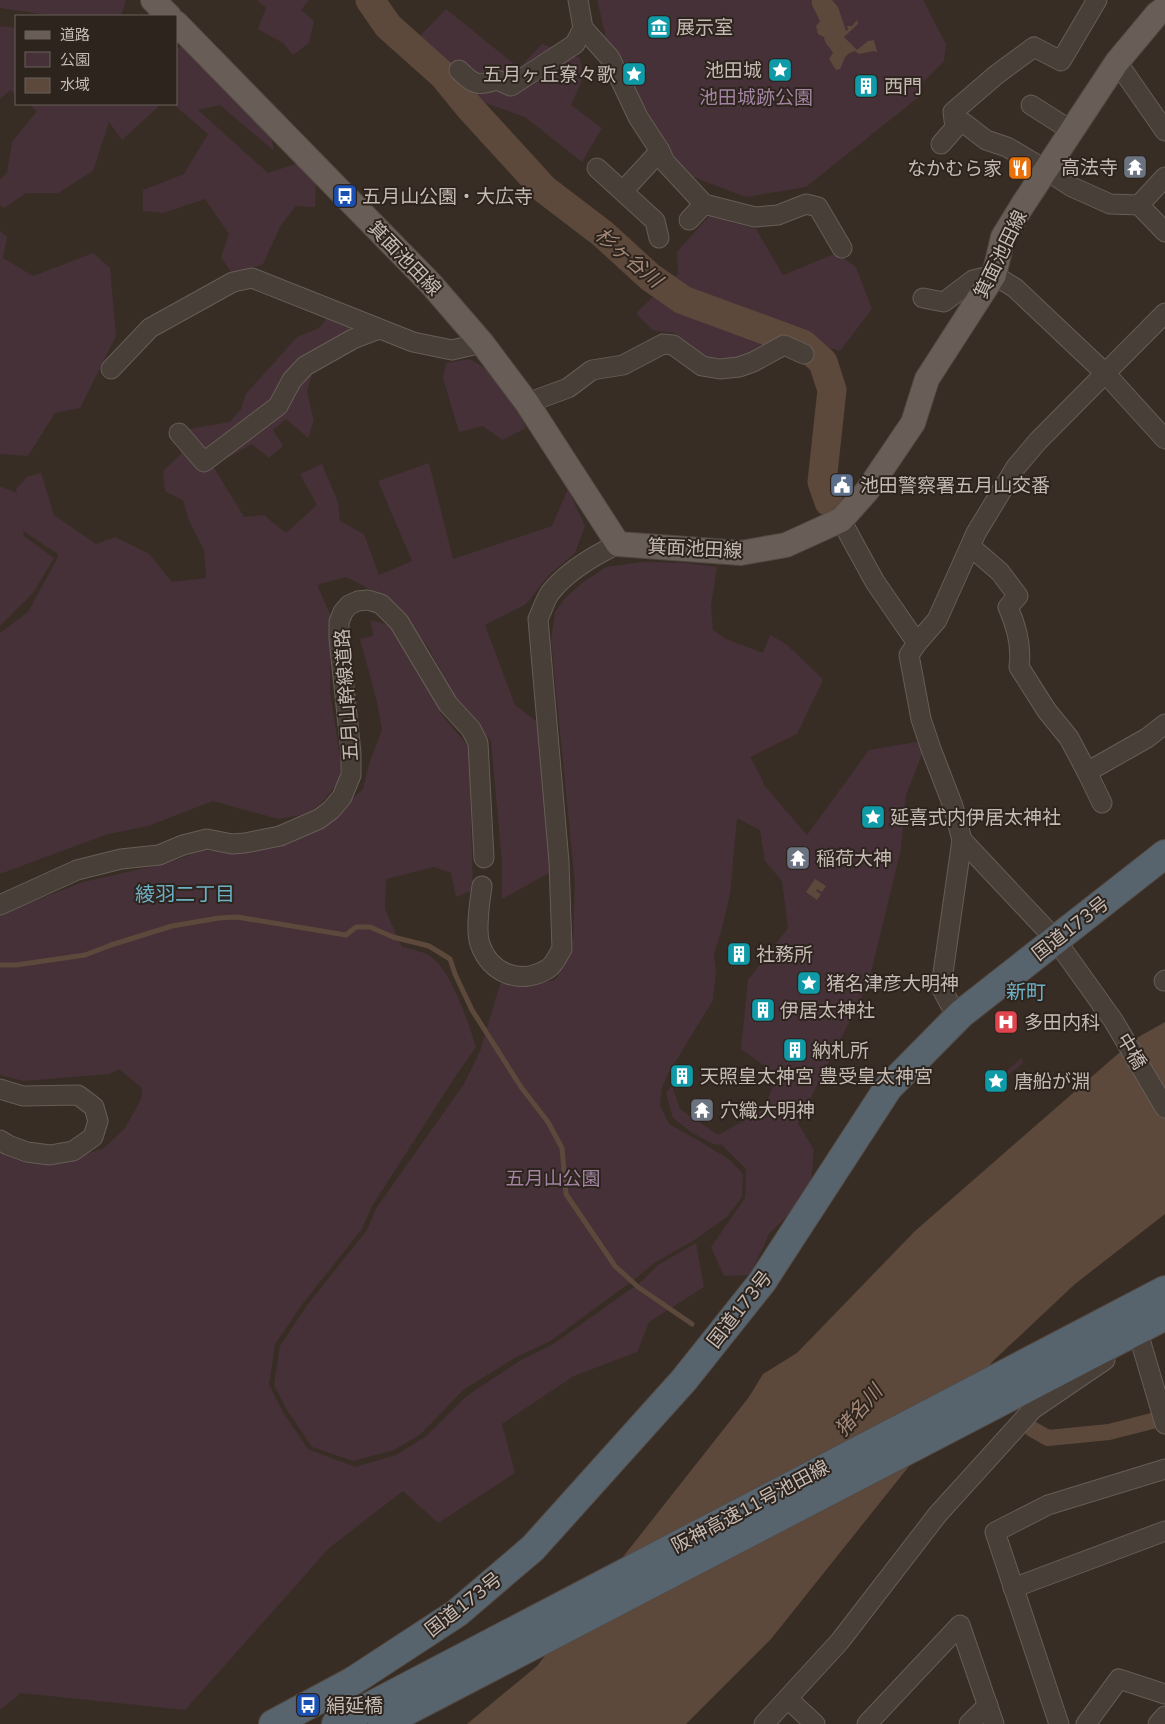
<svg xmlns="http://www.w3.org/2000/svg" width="1165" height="1724" viewBox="0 0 1165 1724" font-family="Mulish,'Noto Sans JP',sans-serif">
<rect width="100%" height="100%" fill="#382d25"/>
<!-- green -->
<g fill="#453137">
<path d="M0 0H126L121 16H55L0 8Z"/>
<path d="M257 0H309L301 10 314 21 309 43 293 55 283 43 258 29 266 8Z"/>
<path d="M597 0H923L946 44 944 61 923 82 920 96 806 187 746 197 685 174 608 46Z"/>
<path d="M446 9 519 68 542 44 580 58 583 78 571 105 602 128 582 162 525 117 480 101 418 38Z"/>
<path d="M0 26 16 28V95L10 90 0 99Z"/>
<path d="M182 46 271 135 274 151 220 105 198 110 268 173 298 163 316 178 315 207 296 206 281 225 263 264 233 275 221 257 229 234 205 199 163 213 143 211V190L184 174 208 134 173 104H176V49Z"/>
<path d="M28 104H161L122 140 109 122 93 171 58 193H26L4 208 0 205V180L7 172 12 142 37 111Z"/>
<path d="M709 216 756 229 783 275 837 253 856 267 872 309 840 351 806 341 766 342 738 359 706 357 673 333 652 330 636 313 678 274 677 252Z"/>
<path d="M0 231 7 237 3 258 33 276 93 253 110 268 116 336 80 408 55 413 28 456 0 454Z"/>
<path d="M328 317 359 326 313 371 307 391 314 421 308 438 286 419 273 430 283 446 269 458 252 444 213 466 244 517 264 515 286 533 317 505 300 474 322 464 338 502 340 521 364 534 379 575 412 561 378 481 429 463 453 559 552 526 568 489 585 526 575 553 549 575 526 604 485 625 515 705 545 728 549 873 502 899V862L491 741 455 698 428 647 385 597 346 577 317 585 331 616 330 692 341 764 338 783 324 800 308 814 278 819 213 801 148 826 105 835 0 874V633L28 612 59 555 23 531 24 536 54 558 33 593 0 626V486L17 493 16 489 27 477 41 473 54 515 96 544 115 537 149 554 172 582 206 578 204 550 189 521 183 500 165 491 163 471 182 453V430L230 422 241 409 246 394 297 337 319 328Z"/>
<path d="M470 359 494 374 516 406 526 428 502 440 483 426 459 432 443 378 446 363Z"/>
<path d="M641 562 686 563 717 567 711 606 713 630 726 639 763 653 770 635 786 644 822 678V682L797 734 750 757 763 781V784L807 835 869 750 916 742 924 749 906 795 901 849 868 985 798 1123 814 1150 810 1193 769 1234 750 1275 724 1276 711 1247 745 1198 746 1169 722 1145 713 1144 691 1132 673 1118 666 1093 672 1086 680 1109 718 1135 764 1109 777 1075 741 1049 748 980 788 928 782 881 765 861 760 830 737 818 730 894 721 932 714 954 716 972 713 1000 668 1074 662 1088 660 1105 669 1124 701 1142 730 1160 743 1174 742 1197 727 1217 693 1241 654 1263 635 1279 549 1342 518 1356 463 1390 421 1434 394 1450 353 1461 312 1447 287 1410 274 1385 280 1346 308 1304 367 1230 377 1207 464 1084 480 1051 502 978 531 984 555 980 566 961 573 938 575 884 551 641 555 612 566 597 582 583 606 567Z"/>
<path d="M371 620 391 626 417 664 441 714 469 747 473 890 456 897 451 873 434 867 386 879 385 909 402 947C411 949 421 951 428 955 450 966 469 1024 476 1047L457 1074 372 1206 362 1229 304 1302 275 1344 269 1385 284 1414 308 1449 355 1467 396 1455 425 1437 468 1395 521 1360 552 1345 642 1281 658 1265 696 1243 704 1287 649 1322 637 1352 574 1376 502 1424 515 1473 438 1523 403 1491 329 1548 185 1710 21 1693 0 1710V1150L77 1157 104 1148 125 1128 141 1099 142 1088 119 1069 109 1074 23 1081 0 1075V913L6 912 83 882 171 862 200 851H248L305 836 331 818 363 789 369 764 382 730 377 702 360 639 373 636Z"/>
<path d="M1022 1058 1023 1063 988 1091H985L984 1090Z"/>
</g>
<!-- water -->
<g fill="#5d493b">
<path d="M812 0H832L838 7 846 31 848 30 847 26H852L857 20 858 24 844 37 857 50 868 41 874 40 877 52 874 51 859 54 855 51C843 55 845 59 840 69L836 70 829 59 833 53C830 46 825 45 824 37L818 34 816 26 820 21 812 5Z"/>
<path d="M815 879 826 886 822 892 817 889 816 891 821 894 817 900 806 892Z"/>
<path d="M1165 1022V1214L1075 1284 993 1361 771 1639 686 1724H467L537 1666 749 1397 763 1374 797 1353 915 1231 1135 1039Z"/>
</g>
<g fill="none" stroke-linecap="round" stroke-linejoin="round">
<!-- stream -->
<path stroke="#5d493b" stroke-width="5" d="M0 965H16L85 955 111 945 172 926 219 918 237 917 346 935 356 927H370L393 937 429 946 450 959 455 974 472 1010 521 1087 548 1122 562 1148 566 1194 615 1266 638 1287 692 1324"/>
<!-- canal -->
<path stroke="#5d493b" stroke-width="16" d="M1032 1429 1048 1438 1109 1432 1156 1420 1165 1423"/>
<!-- river -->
<path stroke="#5d493b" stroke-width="29" d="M370 0 388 26 444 76 470 108 544 189 603 234 650 277 683 300 803 344 823 362 832 390 822 482 829 502"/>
<defs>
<g id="minor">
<path d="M578 0 583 28 610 58 638 117 660 151 665 162 704 204 755 217 778 215 806 204 818 207 842 248"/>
<path d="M1117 62 1165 131"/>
<path d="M459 70C474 85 477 86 497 80L511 86 575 44 583 28"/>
<path d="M1031 105 1072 131"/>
<path d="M955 120 964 123 986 140 1007 147 1046 170 1072 187 1110 204 1139 205 1165 232"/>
<path d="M941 144 955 128 953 112 996 75 1034 47 1061 61 1097 0"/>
<path d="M597 168 655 221 659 238"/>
<path d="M623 191 660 151"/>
<path d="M1139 205 1165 177"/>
<path d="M689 220 704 204"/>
<path d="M923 298 944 302 973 280 994 275 1015 288 1105 373 1165 439"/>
<path d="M111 369 150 328 233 282 252 278 413 342 452 350 482 343"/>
<path d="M527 403 568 388 592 370 623 365 663 344 673 345 702 366 720 369 739 367 753 362 784 345 804 354"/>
<path d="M179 433 204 462 278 406 292 380 305 366 353 339 379 329"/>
<path d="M841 520 875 582 917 643 909 655 921 719 931 749 953 806 962 840 941 987 950 1004 961 1014"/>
<path d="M971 547 1000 572 1018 596 1008 607C1016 625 1022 647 1019 667L1047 711 1069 738 1087 772 1102 803"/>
<path d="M917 643 937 620 976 533 1016 467 1038 441 1165 313"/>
<path d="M1087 772 1147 738 1165 724"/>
<path d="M962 840 1055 939 1113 1020 1165 1108"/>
<path d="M482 886C480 902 475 929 480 944 490 974 522 986 549 968 555 963 558 955 562 949L559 862 538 619C542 611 545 600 550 593 567 571 593 556 618 544"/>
<path d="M0 905 77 870 121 859 159 855 183 845 207 839 232 844 245 843 280 836 319 819 331 810 342 797 351 775V753L339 639V622L343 612 349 605 358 601 368 600 381 604 399 622 448 704 471 729 478 743 484 858"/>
<path d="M1164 981 1165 980"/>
<path d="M0 1089 23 1096 78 1095 94 1107 98 1121 93 1137 73 1151 50 1155 27 1152 8 1145 0 1140"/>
<path d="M1139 1336 1165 1424"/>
<path d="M1013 1588 1165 1531"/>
<path d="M788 1699 815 1724"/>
<path d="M764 1724 840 1641 938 1514 1033 1409 1105 1360"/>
<path d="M867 1724 960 1625 994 1724"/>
<path d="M969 1724 988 1705"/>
<path d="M1059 1724 995 1532 1048 1505 1165 1469"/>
<path d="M1086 1724 1119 1679 1165 1694"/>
<path d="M1158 1724 1165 1716"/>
</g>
<g id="major">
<path d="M153 0 169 16"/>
<path d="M176 23 431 284 482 343 527 403 618 544 741 553 786 545 841 520 867 491 913 423 927 379 994 275 1003 237 1022 206 1117 62 1157 14 1165 8"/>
</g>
<g id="highway">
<path d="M273 1724 353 1681 457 1613 533 1548 684 1380 762 1282 888 1088 961 1014 1165 854"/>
<path d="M336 1724 1165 1290"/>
<path d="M382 1724 1165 1316"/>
</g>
</defs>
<!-- minor casing -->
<use href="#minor" stroke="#675d57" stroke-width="21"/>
<!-- major casing -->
<use href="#major" stroke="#524842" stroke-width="26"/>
<!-- highway casing -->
<use href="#highway" stroke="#544a44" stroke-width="30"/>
<!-- minor -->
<use href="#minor" stroke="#493f39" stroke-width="19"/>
<!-- major -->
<use href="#major" stroke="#695e57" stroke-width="24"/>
<!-- highway -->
<use href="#highway" stroke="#57646e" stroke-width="28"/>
</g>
<!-- icons -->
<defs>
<symbol id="museum-square" viewBox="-11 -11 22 22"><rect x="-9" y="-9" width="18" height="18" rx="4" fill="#0f9aa8" stroke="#2e241e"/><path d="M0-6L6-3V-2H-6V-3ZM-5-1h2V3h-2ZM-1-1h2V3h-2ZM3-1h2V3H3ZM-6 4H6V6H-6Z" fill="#fff"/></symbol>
<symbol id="sight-square" viewBox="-11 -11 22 22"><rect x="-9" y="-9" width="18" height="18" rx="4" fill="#0f9aa8" stroke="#2e241e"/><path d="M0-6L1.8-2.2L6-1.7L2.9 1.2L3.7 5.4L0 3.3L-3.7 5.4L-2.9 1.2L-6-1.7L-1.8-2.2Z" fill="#fff"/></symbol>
<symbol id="building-square" viewBox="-11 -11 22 22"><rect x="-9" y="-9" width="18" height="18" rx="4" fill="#0f9aa8" stroke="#2e241e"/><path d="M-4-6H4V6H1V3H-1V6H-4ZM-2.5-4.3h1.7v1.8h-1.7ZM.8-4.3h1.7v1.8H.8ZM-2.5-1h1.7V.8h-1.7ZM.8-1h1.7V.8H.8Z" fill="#fff"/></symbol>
<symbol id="temple-square" viewBox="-11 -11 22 22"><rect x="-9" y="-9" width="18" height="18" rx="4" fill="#6b7280" stroke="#2e241e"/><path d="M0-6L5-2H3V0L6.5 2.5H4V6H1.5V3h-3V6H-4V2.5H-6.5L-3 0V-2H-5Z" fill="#fff"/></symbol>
<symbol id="restaurant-square" viewBox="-11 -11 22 22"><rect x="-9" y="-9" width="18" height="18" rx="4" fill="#e8710a" stroke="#2e241e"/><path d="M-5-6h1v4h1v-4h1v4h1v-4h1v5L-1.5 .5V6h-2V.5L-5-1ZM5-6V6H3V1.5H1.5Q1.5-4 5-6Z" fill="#fff"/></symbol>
<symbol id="bus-square" viewBox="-11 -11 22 22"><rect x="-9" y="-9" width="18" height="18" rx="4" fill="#1a4fb4" stroke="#2e241e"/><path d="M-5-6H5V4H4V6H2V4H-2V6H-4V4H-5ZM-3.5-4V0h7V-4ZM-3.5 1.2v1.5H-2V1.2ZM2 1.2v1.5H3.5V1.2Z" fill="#fff"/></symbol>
<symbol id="civic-square" viewBox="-11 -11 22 22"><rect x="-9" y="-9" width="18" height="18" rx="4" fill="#5c6f8a" stroke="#2e241e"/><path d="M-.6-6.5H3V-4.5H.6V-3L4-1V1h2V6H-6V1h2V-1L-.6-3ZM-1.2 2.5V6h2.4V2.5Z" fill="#fff"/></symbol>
<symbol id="hospital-square" viewBox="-11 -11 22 22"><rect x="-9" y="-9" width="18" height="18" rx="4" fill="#e0444e" stroke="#2e241e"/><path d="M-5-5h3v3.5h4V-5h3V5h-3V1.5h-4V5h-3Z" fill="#fff"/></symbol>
</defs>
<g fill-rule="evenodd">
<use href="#museum-square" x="645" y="13" width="28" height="28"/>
<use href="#sight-square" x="766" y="56" width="28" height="28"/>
<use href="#sight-square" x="620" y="60" width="28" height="28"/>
<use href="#building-square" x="852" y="72" width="28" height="28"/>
<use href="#temple-square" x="1121" y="153" width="28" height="28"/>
<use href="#restaurant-square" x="1006" y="154" width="28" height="28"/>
<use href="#bus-square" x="331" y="182" width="28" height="28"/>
<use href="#civic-square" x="828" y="471" width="28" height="28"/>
<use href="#sight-square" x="859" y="803" width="28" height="28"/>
<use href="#temple-square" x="784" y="844" width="28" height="28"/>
<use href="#building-square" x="725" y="940" width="28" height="28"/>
<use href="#sight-square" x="795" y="969" width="28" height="28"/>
<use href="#building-square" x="749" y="996" width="28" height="28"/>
<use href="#hospital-square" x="992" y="1008" width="28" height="28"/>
<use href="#building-square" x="781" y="1036" width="28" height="28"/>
<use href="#building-square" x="668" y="1062" width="28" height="28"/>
<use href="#sight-square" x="982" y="1067" width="28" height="28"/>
<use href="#temple-square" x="688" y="1096" width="28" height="28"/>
<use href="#bus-square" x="294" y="1691" width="28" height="28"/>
</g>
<g text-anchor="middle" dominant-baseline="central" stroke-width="4" stroke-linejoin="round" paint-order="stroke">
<!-- poi labels -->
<g font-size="19" fill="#c5bbb4" stroke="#2e241e" text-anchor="start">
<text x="676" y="27">展示室</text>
<text x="762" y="70" text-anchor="end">池田城</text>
<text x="616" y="74" text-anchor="end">五月ヶ丘寮々歌</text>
<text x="884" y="86">西門</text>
<text x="1118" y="167" text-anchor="end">高法寺</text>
<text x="1002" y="168" text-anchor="end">なかむら家</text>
<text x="362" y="196">五月山公園・大広寺</text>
<text x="860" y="485">池田警察署五月山交番</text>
<text x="890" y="817">延喜式内伊居太神社</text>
<text x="816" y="858">稲荷大神</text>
<text x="756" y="954">社務所</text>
<text x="826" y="983">猪名津彦大明神</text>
<text x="780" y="1010">伊居太神社</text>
<text x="1024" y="1022">多田内科</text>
<text x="812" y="1050">納札所</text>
<text x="700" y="1076">天照皇太神宮 豊受皇太神宮</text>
<text x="1014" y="1081">唐船が淵</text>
<text x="720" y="1110">穴織大明神</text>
<text x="326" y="1705">絹延橋</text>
</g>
<!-- park labels -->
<g font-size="19" fill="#a284a2" stroke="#2e241e">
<text x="756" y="97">池田城跡公園</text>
<text x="553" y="1178">五月山公園</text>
</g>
<!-- street labels -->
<g font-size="19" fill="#c5bbb4" stroke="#2e241e">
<text transform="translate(1000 254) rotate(-64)">箕面池田線</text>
<text transform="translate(405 258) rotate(46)">箕面池田線</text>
<text transform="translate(695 548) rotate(3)">箕面池田線</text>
<text transform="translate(346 695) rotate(-94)">五月山幹線道路</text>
<text transform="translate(1070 928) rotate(-38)">国道173号</text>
<text transform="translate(1132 1051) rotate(59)">中橋</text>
<text transform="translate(739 1309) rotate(-52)">国道173号</text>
<text transform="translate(750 1506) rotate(-28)">阪神高速11号池田線</text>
<text transform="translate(463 1604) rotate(-38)">国道173号</text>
</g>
<!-- water labels -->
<g font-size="20" font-style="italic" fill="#a48978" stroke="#2e241e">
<text transform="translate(629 257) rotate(40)">杉ヶ谷川</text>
<text transform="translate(858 1410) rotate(-49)">猪名川</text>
</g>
<!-- neighbourhood labels -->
<g font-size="20" fill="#6db0c6" stroke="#2e241e">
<text x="185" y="893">綾羽二丁目</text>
<text x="1026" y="991">新町</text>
</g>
</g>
<!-- legend -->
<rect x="15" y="15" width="162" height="90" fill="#2e241e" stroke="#6a605a"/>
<rect x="25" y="31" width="25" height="8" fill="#695e57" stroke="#6a605a"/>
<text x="60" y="40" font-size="15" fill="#c5bbb4">道路</text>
<rect x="25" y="52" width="25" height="15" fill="#453137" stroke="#6a605a"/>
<text x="60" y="65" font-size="15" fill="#c5bbb4">公園</text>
<rect x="25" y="78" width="25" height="15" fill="#5d493b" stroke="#6a605a"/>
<text x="60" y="90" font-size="15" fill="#c5bbb4">水域</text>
</svg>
